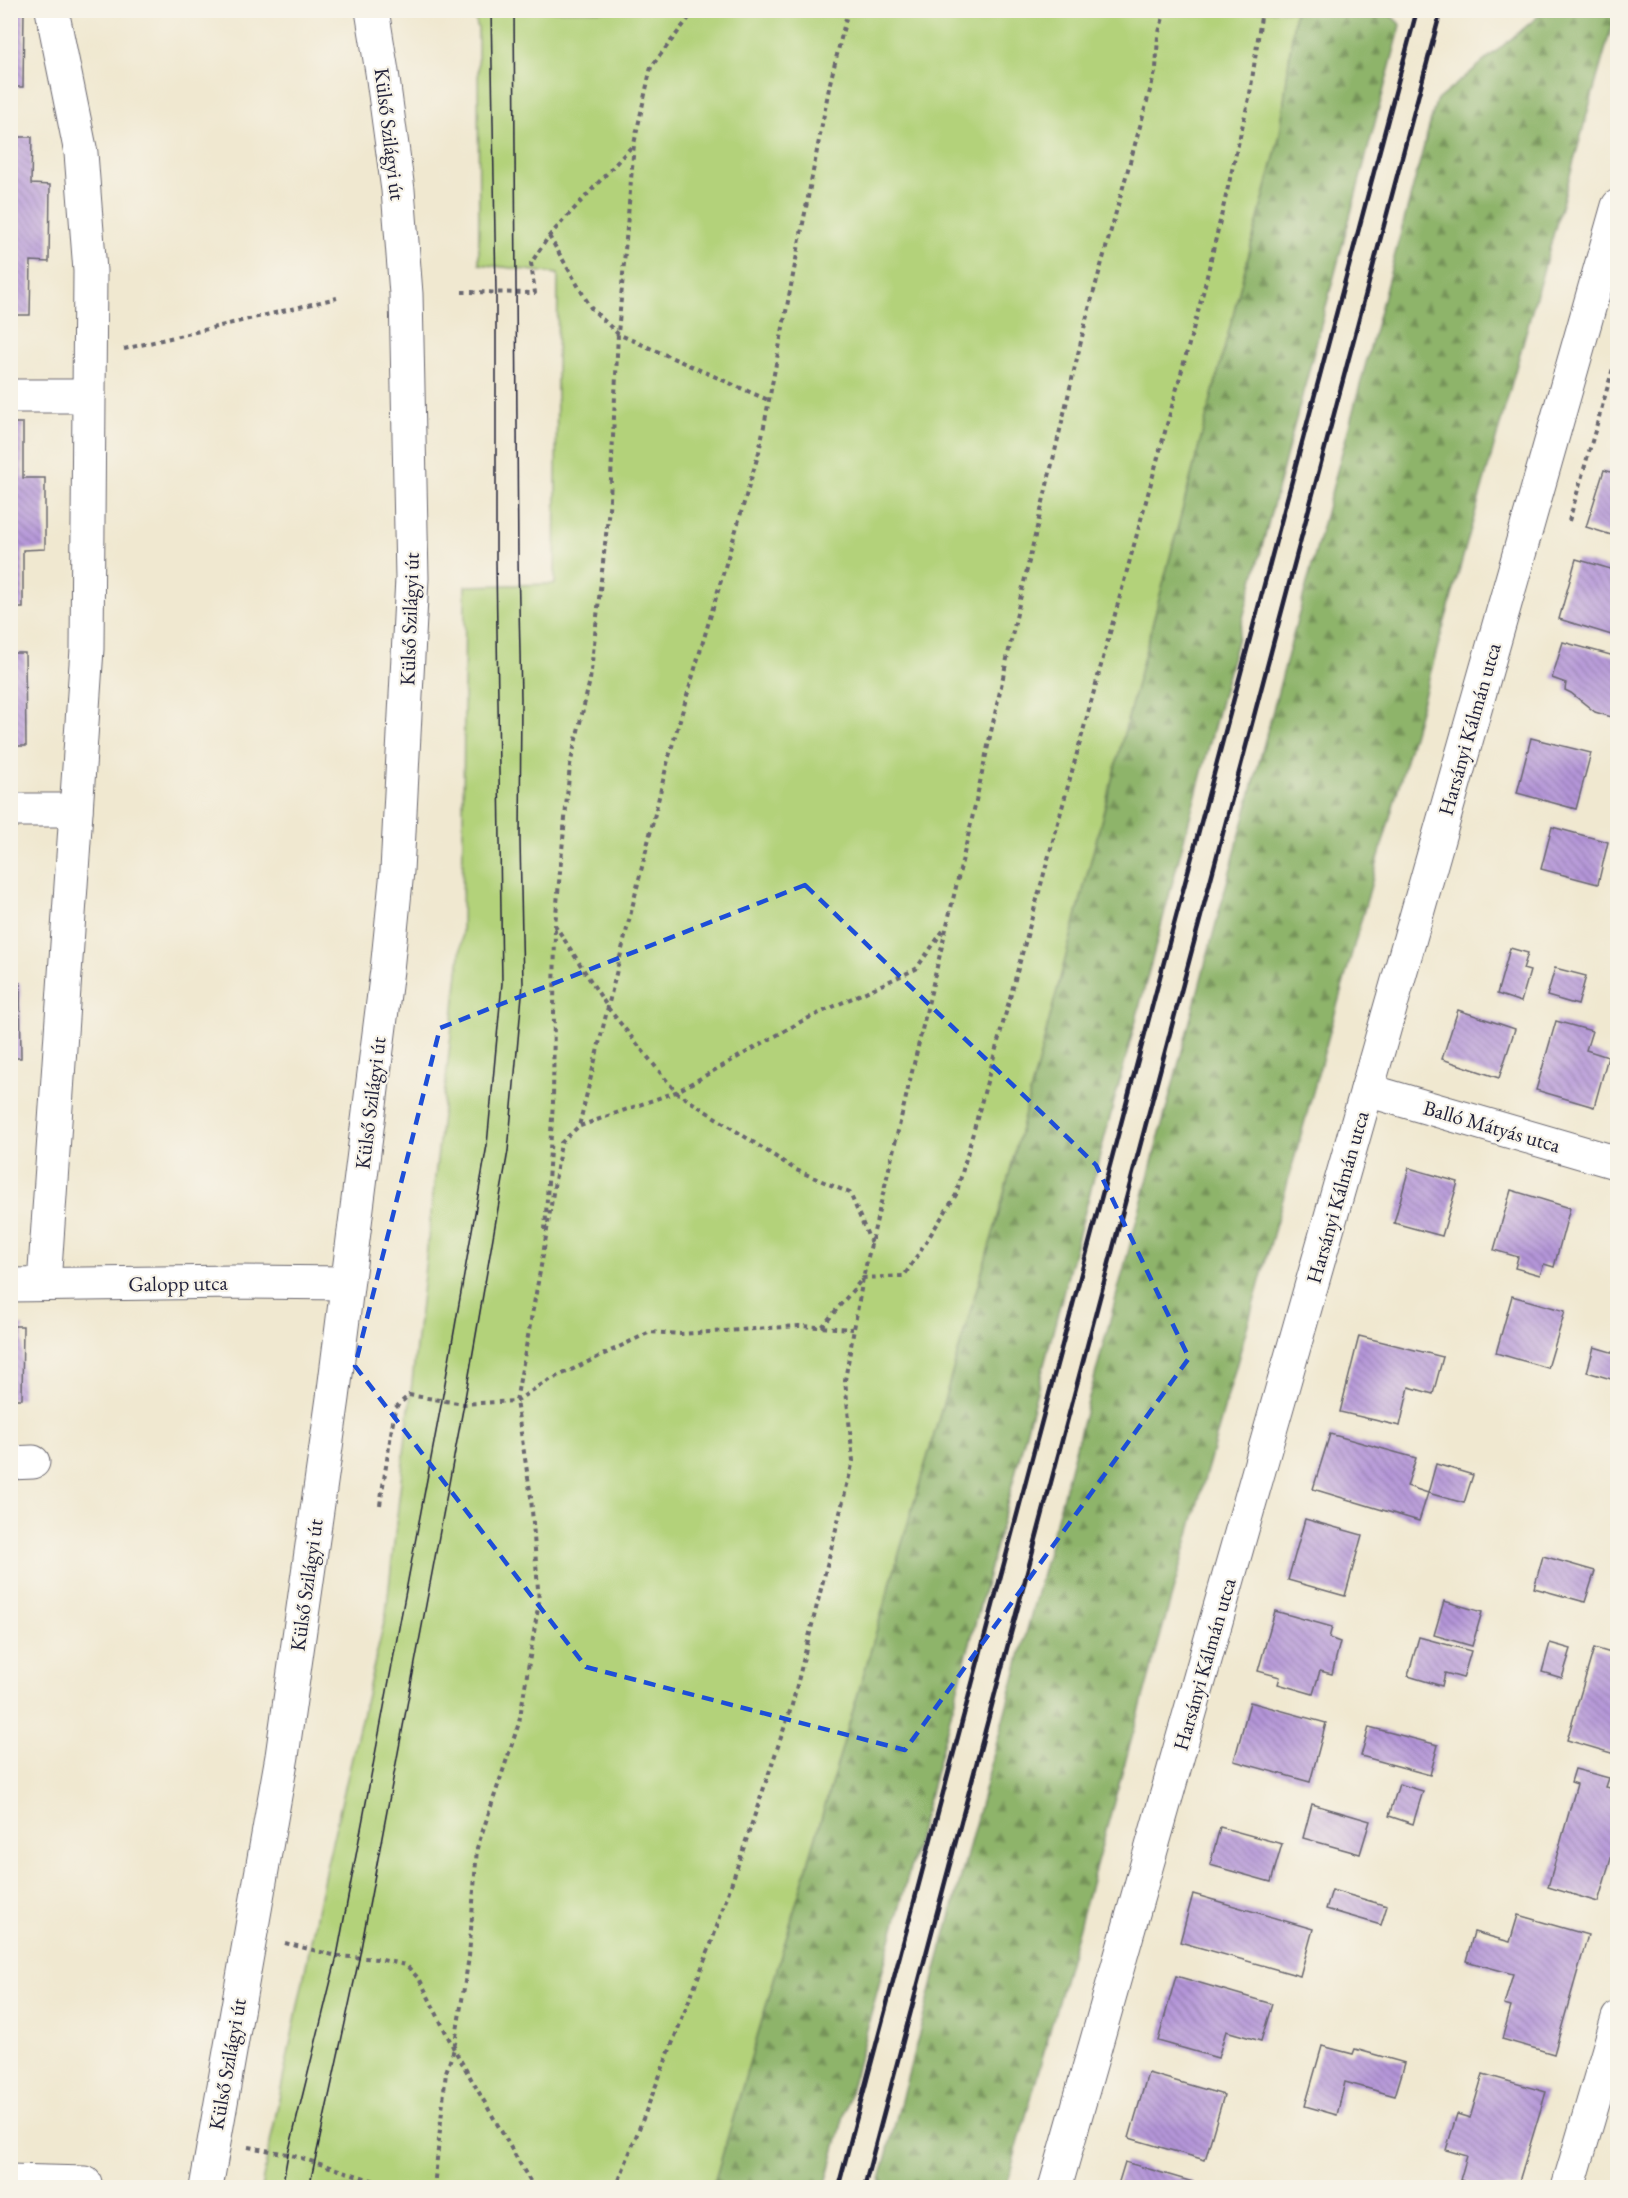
<svg xmlns="http://www.w3.org/2000/svg" width="1628" height="2198" viewBox="0 0 1628 2198" font-family="'EB Garamond',serif">
<defs>
<pattern id="forest-firs" width="22" height="20" patternUnits="userSpaceOnUse" patternTransform="scale(1.5)"><rect width="22" height="20" fill="#8eb46a"/><path d="M5 1l3.5 6h-7zM16 11l3.5 6h-7z" fill="#749258"/></pattern>
<pattern id="building-back-hatch" width="6" height="6" patternUnits="userSpaceOnUse" patternTransform="scale(1.5)"><rect width="6" height="6" fill="#b495d8"/><path d="M-1 5l2 2M0 0l6 6M5-1l2 2" fill="none" stroke="#9279b0"/></pattern>
</defs>
<rect width="100%" height="100%" fill="#f7f3e8"/>
<filter id="ink" filterUnits="userSpaceOnUse"><feTurbulence type="fractalNoise" baseFrequency=".0167" numOctaves="2"/><feDisplacementMap in="SourceGraphic" scale="12" xChannelSelector="R" yChannelSelector="G"/><feConvolveMatrix kernelMatrix="1 2 1 2 8 2 1 2 1" color-interpolation-filters="sRGB"/></filter>
<filter id="wash" filterUnits="userSpaceOnUse"><feTurbulence type="fractalNoise" baseFrequency=".008" numOctaves="4" result="noise"/><feDisplacementMap in="SourceGraphic" scale="24" xChannelSelector="R" yChannelSelector="G"/><feGaussianBlur stdDeviation="1.35" result="paint"/><feColorMatrix in="noise" values="0 0 0 0 0 0 0 0 0 0 0 0 0 0 0 0 0 1.4 0 .05"/><feComposite in="paint" operator="in"/></filter>
<g filter="url(#wash)">
<rect width="100%" height="100%" fill="#f0e8d0"/>
<!-- grass -->
<path fill="#b3d27a" stroke="#6a7a5a" stroke-width="1.5" d="M473 11H1295L1280 135 998 1217 713 2187 261 2188 325 1872 386 1614 462 937 465 586 555 584 558 274 479 264 478 29Z"/>
<!-- forest -->
<g fill="url(#forest-firs)" stroke="#586b52" stroke-width="1.5">
<path d="M1546 10 1616 11 1006 2187H878L1436 101Z"/>
<path d="M1295 11H1386L1401 25 825 2187H713L998 1217 1280 135Z"/>
</g>
<g id="blocks">
<!-- building -->
<g fill="url(#building-back-hatch)">
<path d="M10 10H24L23 87H10Z"/>
<path d="M10 137H32L31 184 50 185 49 262 31 261 30 315H10Z"/>
<path d="M10 423H23V478H45V549L23 550V608H10Z"/>
<path d="M1604 470 1618 474V537L1586 527Z"/>
<path d="M1576 559 1618 571V637L1559 619Z"/>
<path d="M1563 642 1618 657V719L1595 712 1571 693 1565 690 1566 683 1552 678Z"/>
<path d="M10 653H25L26 746H10Z"/>
<path d="M1531 738 1591 753 1576 809 1517 793Z"/>
<path d="M1552 827 1608 842 1598 884 1541 869Z"/>
<path d="M1510 948 1528 953 1523 969 1530 971 1521 1002 1497 994Z"/>
<path d="M1555 968 1586 976 1578 1005 1547 996Z"/>
<path d="M10 983H20L21 1058H10Z"/>
<path d="M1458 1010 1515 1029 1499 1078 1442 1059Z"/>
<path d="M1556 1021 1592 1031 1586 1050 1608 1057 1594 1107 1536 1090Z"/>
<path d="M1409 1168 1458 1182 1442 1236 1394 1223Z"/>
<path d="M1511 1190 1570 1208 1554 1267 1544 1264 1540 1275 1515 1268 1518 1257 1494 1250Z"/>
<path d="M1512 1296 1565 1311 1548 1368 1496 1353Z"/>
<path d="M10 1326H23L22 1399H10Z"/>
<path d="M1359 1336 1443 1357 1433 1394 1409 1387 1400 1426 1340 1412Z"/>
<path d="M1594 1347 1618 1354V1381L1587 1372Z"/>
<path d="M1330 1434 1416 1458 1407 1486 1428 1493 1436 1464 1473 1475 1464 1503 1428 1493 1419 1521 1313 1489Z"/>
<path d="M1305 1519 1362 1535 1345 1596 1288 1580Z"/>
<path d="M1543 1556 1595 1571 1585 1602 1534 1588Z"/>
<path d="M1444 1601 1482 1612 1472 1646 1434 1635Z"/>
<path d="M1275 1611 1332 1627 1329 1638 1340 1642 1332 1674 1320 1671 1313 1694 1278 1684 1280 1677 1258 1671Z"/>
<path d="M1419 1637 1471 1651 1463 1678 1445 1673 1442 1686 1408 1676Z"/>
<path d="M1550 1643 1571 1649 1562 1678 1542 1672Z"/>
<path d="M1594 1648 1618 1655V1755L1567 1740Z"/>
<path d="M1250 1702 1326 1723 1310 1782 1234 1761Z"/>
<path d="M1369 1727 1438 1745 1430 1775 1361 1756Z"/>
<path d="M1575 1769 1609 1778 1606 1787 1618 1790V1835L1598 1902 1548 1887 1577 1784 1571 1782Z"/>
<path d="M1399 1784 1423 1791 1413 1824 1389 1816Z"/>
<path d="M1312 1804 1370 1821 1360 1854 1303 1838Z"/>
<path d="M1220 1827 1282 1844 1271 1882 1210 1865Z"/>
<path d="M1332 1890 1387 1906 1381 1925 1326 1909Z"/>
<path d="M1193 1894 1313 1929 1300 1976 1180 1942Z"/>
<path d="M1518 1915 1588 1935 1554 2054 1502 2039 1511 2007 1504 2005 1513 1974 1466 1961 1474 1932 1510 1942Z"/>
<path d="M1176 1976 1272 2004 1261 2041 1226 2031 1218 2058 1158 2041Z"/>
<path d="M1322 2046 1353 2054 1355 2049 1405 2063 1395 2096 1345 2082 1337 2115 1305 2106Z"/>
<path d="M1148 2073 1224 2095 1205 2160 1129 2138Z"/>
<path d="M1483 2074 1546 2092 1517 2188H1485L1460 2180 1467 2156 1446 2150 1457 2114 1470 2118Z"/>
<path d="M1125 2162 1193 2182 1191 2188H1117Z"/>
</g>
</g>
</g>
<g filter="url(#ink)">
<use href="#blocks" fill-opacity="0" stroke="#6a676f" stroke-width="1.5"/>
<g fill="none" stroke-linecap="round" stroke-linejoin="round">
<defs>
<g id="minor">
<path d="M10 396H89"/>
<path d="M10 810H76"/>
<path d="M1367 1090 1618 1163"/>
<path d="M44 1284 87 649 90 271 81 153 52 10"/>
<path d="M10 1285 235 1282 346 1283"/>
<path d="M10 1463 33 1462"/>
<path d="M10 2181 85 2183 84 2188"/>
<path d="M206 2188 282 1756 333 1398 387 970 397 871 412 578 406 294 398 190 382 72 372 10"/>
<path d="M1055 2188 1618 206"/>
<path d="M1568 2188 1618 2018"/>
</g>
</defs>
<!-- minor casing -->
<use href="#minor" stroke="#6a676f" stroke-width="35"/>
<!-- path -->
<g stroke="#6a676f" stroke-width="4" stroke-dasharray="4.5 4.5" stroke-linecap="butt">
<path d="M695 10 651 67 634 144 618 334 610 499 590 680 570 765 555 925 608 1008 676 1092 796 1170 850 1193 871 1243"/>
<path d="M549 236 591 308 618 334 768 400"/>
<path d="M462 292 535 293 531 263 549 236 634 144"/>
<path d="M124 349 337 298"/>
<path d="M1569 521 1618 351"/>
<path d="M580 1126 676 1092 802 1021 916 969 945 928"/>
<path d="M545 1230 553 1102 555 925"/>
<path d="M822 1327 863 1278 904 1276 956 1195 1203 293 1250 94 1262 10"/>
<path d="M380 1505 395 1408 409 1395 464 1404 516 1401 544 1383 650 1332 681 1334 799 1326 853 1329"/>
<path d="M285 1943 337 1956 378 1959 406 1965 420 1980 454 2049 534 2188"/>
<path d="M248 2147 288 2154 381 2183 388 2188"/>
<path d="M434 2188 446 2072 454 2049 469 1957 477 1848 519 1723 539 1602 531 1497 516 1401 543 1255 561 1143 579 1126 668 760 759 452 830 83 848 10"/>
<path d="M616 2188 711 1944 792 1705 853 1461 845 1380 863 1278 970 828 1021 595 1087 316 1156 69 1158 36 1165 10"/>
</g>
<!-- minor -->
<use href="#minor" stroke="#fff" stroke-width="33"/>
<!-- tram -->
<g stroke="#22223b" stroke-width="1.5">
<path d="M282 2188 288 2154 337 1956 442 1400 487 1145 502 983 496 560V292L491 10"/>
<path d="M309 2188 359 1959 464 1404 508 1151 523 984 520 841 521 698 518 560 514 10"/>
</g>
<!-- rail -->
<g stroke="#22223b" stroke-width="4.5">
<path d="M838 2188 1417 10"/>
<path d="M864 2188 1441 10"/>
</g>
</g>
</g>
<!-- marked area -->
<path fill="none" stroke="#1d4ed8" stroke-width="4.5" stroke-dasharray="12 8" stroke-linejoin="round" d="M805 885 1096 1165 1189 1358 905 1750 586 1667 355 1366 440 1028Z"/>
<g text-anchor="middle" dominant-baseline="central" stroke-width="4.5" stroke-linejoin="round" paint-order="stroke">
<!-- street labels -->
<g font-size="21" fill="#22223b" stroke="#f7f3e8">
<text transform="translate(390 134) rotate(83)">Külső Szilágyi út</text>
<text transform="translate(409 619) rotate(-88)">Külső Szilágyi út</text>
<text transform="translate(1469 729) rotate(-74)">Harsányi Kálmán utca</text>
<text transform="translate(370 1103) rotate(-83)">Külső Szilágyi út</text>
<text transform="translate(1492 1126) rotate(16)">Balló Mátyás utca</text>
<text transform="translate(1337 1197) rotate(-74)">Harsányi Kálmán utca</text>
<text transform="translate(178 1283) rotate(-1)">Galopp utca</text>
<text transform="translate(306 1585) rotate(-82)">Külső Szilágyi út</text>
<text transform="translate(1204 1664) rotate(-74)">Harsányi Kálmán utca</text>
<text transform="translate(227 2064) rotate(-80)">Külső Szilágyi út</text>
</g>
</g>
<!-- margin -->
<rect width="1628" height="2198" fill="none" stroke="#f7f3e8" stroke-width="36"/>
</svg>
